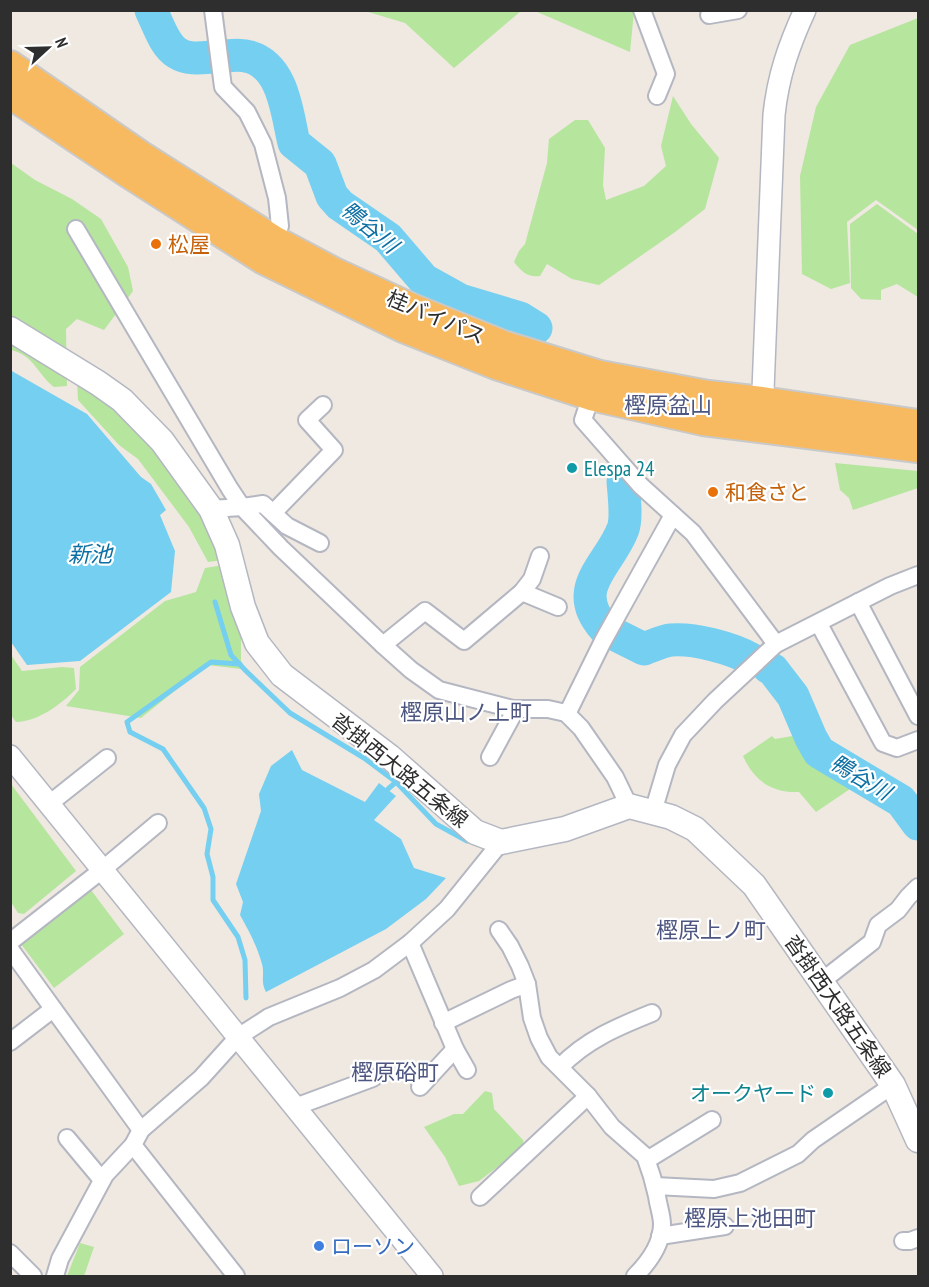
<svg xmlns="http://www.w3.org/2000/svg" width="929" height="1287" viewBox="0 0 929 1287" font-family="'PT Sans Narrow','Noto Sans JP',sans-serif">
<rect width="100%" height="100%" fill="#efe9e1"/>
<!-- green -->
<g fill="#b6e59e">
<path d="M365 11H521L454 68 405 23Z"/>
<path d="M535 11H634L630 52Z"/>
<path d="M918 18V230L876 200 847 222 850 283 831 289 802 274 800 176 816 107 850 45Z"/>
<path d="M673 96 691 124 719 158 705 209 675 232 599 285 572 279 547 264 540 276C528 278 521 271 514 262L519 251 525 244 547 163 549 139 575 120H588L605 148 603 185 606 200 644 186 666 166 661 146Z"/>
<path d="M11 163 35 180 72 199 101 219 128 267 133 291 104 330 77 319 66 329 67 386 54 387C37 374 35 356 11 350Z"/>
<path d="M877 204 918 234V297L897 284 881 290V300L861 299 851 288 850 224Z"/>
<path d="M77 381 88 384 162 452 210 522 223 560 208 562 189 527 138 459 119 445 78 400Z"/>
<path d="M835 463 918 471V488L853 510 849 498 840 490Z"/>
<path d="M223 565 241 632V669L207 665 141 718 66 706 79 690 80 667 165 601 196 592 205 568Z"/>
<path d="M11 655 22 671 62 667 74 668 76 689C60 705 39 721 16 722L11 715Z"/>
<path d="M804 734 817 756 851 776 850 789 816 812 799 792C772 793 754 781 743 756L772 736 775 739Z"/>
<path d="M11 784 76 871 24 914 18 913 11 902Z"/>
<path d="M91 890 124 934 54 988 21 944Z"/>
<path d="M485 1091 492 1093 494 1109 523 1140 524 1147 479 1181 459 1186 445 1157 424 1127 454 1114H463Z"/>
<path d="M80 1243 94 1247 84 1276H67Z"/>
</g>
<!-- water -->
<g fill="#75cff0">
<path d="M10 370 87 414 141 477 151 484 166 510 160 515 175 551 171 592 80 661 27 665 11 642Z"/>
<path d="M292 750 302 770 365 802 379 783 396 796 374 820 401 839 414 868 446 878 426 899 386 929 266 992C260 981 265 975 262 964 257 946 249 931 240 915L243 902 236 884 261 811 259 794 271 766Z"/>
</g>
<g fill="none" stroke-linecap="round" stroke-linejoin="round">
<!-- stream -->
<g stroke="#75cff0" stroke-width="5">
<path d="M215 602 231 655 246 671 290 713 364 758 396 782 388 789"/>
<path d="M240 664 211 662 127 722 130 732 163 749 204 808 211 829 207 854 213 877V900L238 937 245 960 246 998"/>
<path d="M396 782 436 824 467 841"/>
</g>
<!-- river -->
<g stroke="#75cff0" stroke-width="33">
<path d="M151 10C158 24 164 45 177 53 188 60 201 58 213 57 225 57 238 53 250 57 284 67 287 114 294 143L320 164 332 196 340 205 388 238 424 280 460 300 520 318 536 328"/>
<path d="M604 628C569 588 609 566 623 529 627 518 624 494 623 482"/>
<path d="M614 634 644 649C652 646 662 641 671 640 694 638 731 648 751 659"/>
<path d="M768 667 773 670 793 696 811 738 819 752 901 801 918 824"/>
</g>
<defs>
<g id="minor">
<path d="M213 10 223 87 247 112 263 144 277 198 280 226 271 247"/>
<path d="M642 10 666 74 657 96"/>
<path d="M709 15 738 10"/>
<path d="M76 229 230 489 242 507 263 504 287 526 320 543"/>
<path d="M591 396 583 420 640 485 693 533 776 644"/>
<path d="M211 509 242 507 281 548 383 645 411 670 439 690 513 709H548L566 713 581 728 615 777 629 806"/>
<path d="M273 513 334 450 307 420 323 405"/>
<path d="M522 592 558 607"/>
<path d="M858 602 918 716"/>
<path d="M819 624 883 743 897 748 918 740"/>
<path d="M383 645 425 611 464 641 522 592 532 579 540 556"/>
<path d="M567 714 603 641 673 515"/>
<path d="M490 757 516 709"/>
<path d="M49 804 107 758"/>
<path d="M653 812 667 765 683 735 715 701 776 644 890 586 918 575"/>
<path d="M499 930 510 946 520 966 527 984 532 1018 539 1038 549 1057 588 1096 612 1127 645 1156C650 1169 654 1182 657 1196 658 1205 662 1215 662 1224 662 1244 649 1262 635 1276"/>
<path d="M10 942 102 870 158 823"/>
<path d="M410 943 455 1049 467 1070"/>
<path d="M10 949 141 1130"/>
<path d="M822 981 872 942 878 925 898 910 908 897 918 887"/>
<path d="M443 1023 511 990 527 984"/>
<path d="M10 1042 53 1009"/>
<path d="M560 1067C586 1040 617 1027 652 1013"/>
<path d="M420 1087 455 1049"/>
<path d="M295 1107 373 1078"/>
<path d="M67 1138 102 1180"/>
<path d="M133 1145 236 1276"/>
<path d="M647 1160 712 1120"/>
<path d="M655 1186 714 1189 740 1183 798 1154 813 1140 893 1085"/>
<path d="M480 1197 588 1096"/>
<path d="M660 1236 725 1226"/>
<path d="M903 1241H910L918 1238"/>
<path d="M10 1253 33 1276"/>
<path d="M55 1276 60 1259 105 1175 133 1145 141 1130 201 1078 238 1037 269 1017 340 988 374 970 410 943 447 909 501 842"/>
</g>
<g id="tertiary">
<path d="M762 415 774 115C778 76 789 45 805 10"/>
<path d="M10 756 432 1276"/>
</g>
<path id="secondary" d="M10 329 98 383 122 400 162 441 211 509 227 545 243 607 257 643 282 675 390 757 475 832 501 842 565 829 629 806 671 817 695 829 754 885 893 1085 918 1140"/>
<g id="trunk">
<path d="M10 65 140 155 274 240 334 272 414 309 503 345 600 375 708 395 762 401 918 424"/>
<path d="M10 94 128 173 264 260 403 328 496 365 591 396 703 421 918 448"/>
</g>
</defs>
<!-- minor casing -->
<use href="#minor" stroke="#b4b7c1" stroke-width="20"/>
<!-- tertiary casing -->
<use href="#tertiary" stroke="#b4b7c1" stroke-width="24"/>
<!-- secondary casing -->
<use href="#secondary" stroke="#b4b7c1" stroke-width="27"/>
<!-- trunk casing -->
<use href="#trunk" stroke="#c9c9c9" stroke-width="32"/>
<!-- minor -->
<use href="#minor" stroke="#fff" stroke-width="16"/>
<!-- tertiary -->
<use href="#tertiary" stroke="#fff" stroke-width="21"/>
<!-- secondary -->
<use href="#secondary" stroke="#fff" stroke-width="24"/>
<!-- trunk -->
<use href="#trunk" stroke="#f8ba60" stroke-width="28"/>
</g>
<!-- markers -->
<g fill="#e8710a" stroke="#fff" stroke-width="2">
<circle cx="156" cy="244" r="6"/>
<circle cx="713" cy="492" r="6"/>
</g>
<g fill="#0f9aa8" stroke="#fff" stroke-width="2">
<circle cx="572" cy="468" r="6"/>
<circle cx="828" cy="1093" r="6"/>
</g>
<circle fill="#3f7fe0" stroke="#fff" stroke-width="2" cx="319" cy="1246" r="6"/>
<g text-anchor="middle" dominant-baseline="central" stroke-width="4.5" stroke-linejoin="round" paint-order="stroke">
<!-- food labels -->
<g font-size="21" fill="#c56008" stroke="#fff" text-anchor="start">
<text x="168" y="244">松屋</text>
<text x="725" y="492">和食さと</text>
</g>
<!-- street labels -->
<g font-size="21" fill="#2e2e2e" stroke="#fff">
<text transform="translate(436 317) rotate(23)">桂バイパス</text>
<text transform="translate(400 770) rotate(39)">沓掛西大路五条線</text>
<text transform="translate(838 1006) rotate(55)">沓掛西大路五条線</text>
</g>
<!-- culture labels -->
<g font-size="21" fill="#0d838f" stroke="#fff" text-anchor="start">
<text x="584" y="468">Elespa 24</text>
<text x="816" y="1093" text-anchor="end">オークヤード</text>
</g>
<!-- shop labels -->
<g font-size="21" fill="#366cbe" stroke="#fff" text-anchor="start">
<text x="331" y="1246">ローソン</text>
</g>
<!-- water labels -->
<g font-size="22" font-style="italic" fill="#0d6fa3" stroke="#fff">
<text transform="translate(370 227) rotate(40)">鴨谷川</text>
<text x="90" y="554">新池</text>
<text transform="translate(861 777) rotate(31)">鴨谷川</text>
</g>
<!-- neighbourhood labels -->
<g font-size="22" fill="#4d5680" stroke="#fff">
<text x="668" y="405">樫原盆山</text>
<text x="466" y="712">樫原山ノ上町</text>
<text x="711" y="930">樫原上ノ町</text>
<text x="395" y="1072">樫原硲町</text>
<text x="750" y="1218">樫原上池田町</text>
</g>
</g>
<!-- border -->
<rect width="929" height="1287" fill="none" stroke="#2e2e2e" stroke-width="24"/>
<!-- north arrow -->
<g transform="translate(48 48) rotate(68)" stroke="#ffffff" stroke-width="4.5" paint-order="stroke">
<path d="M0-4.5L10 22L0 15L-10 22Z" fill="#2e2e2e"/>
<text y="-9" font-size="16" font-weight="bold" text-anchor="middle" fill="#2e2e2e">N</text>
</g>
</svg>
